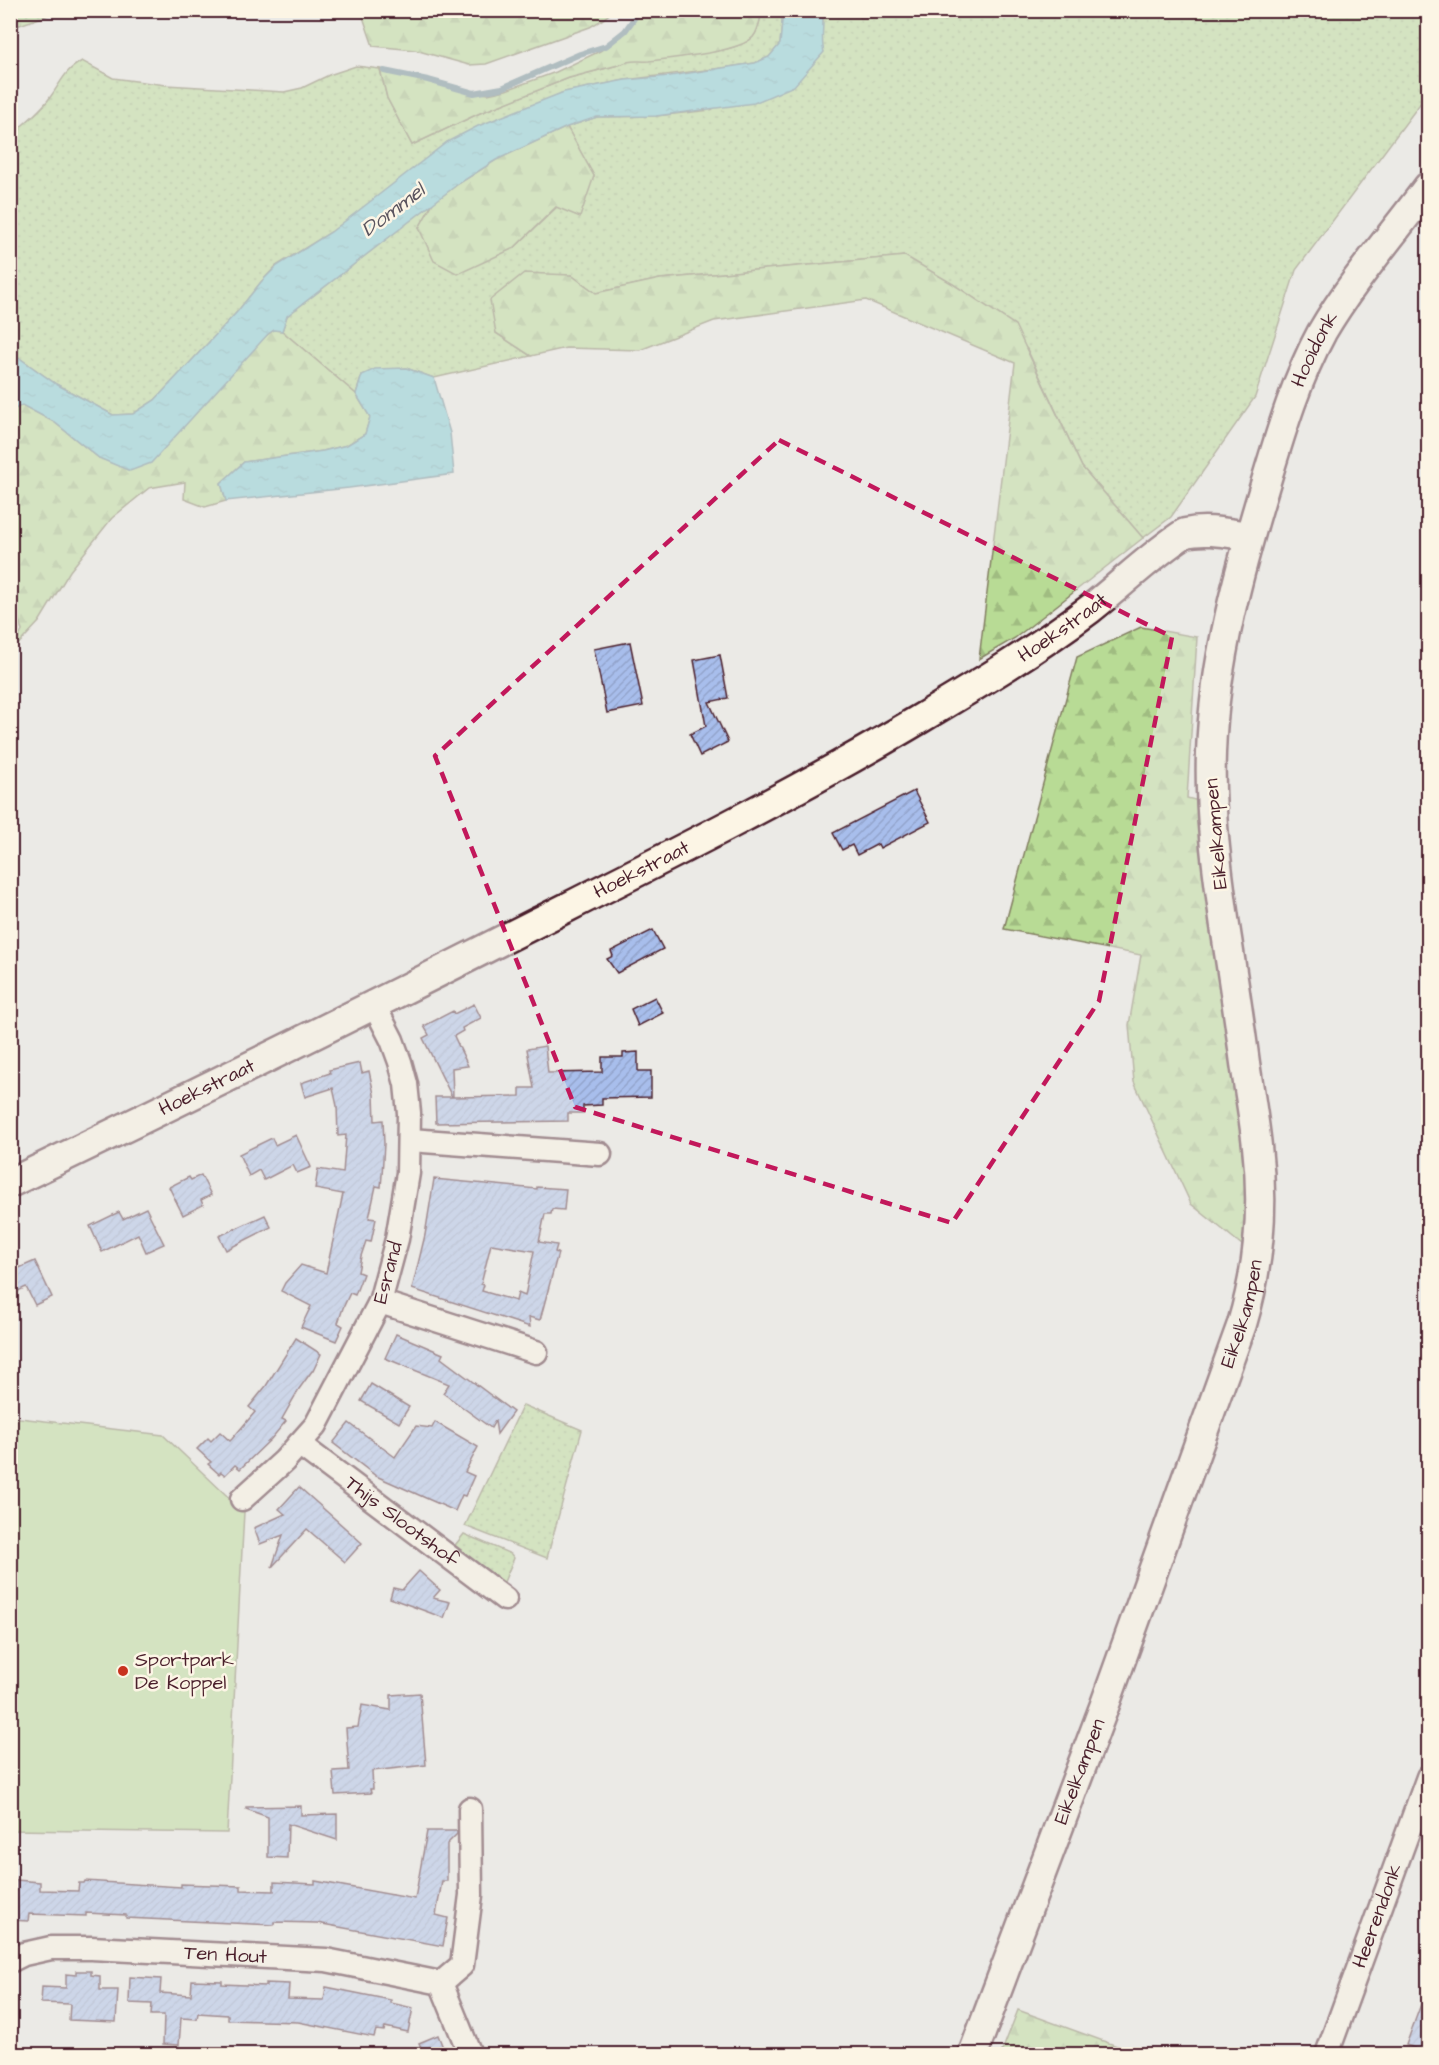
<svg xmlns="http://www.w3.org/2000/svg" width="1439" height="2065" viewBox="0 0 1439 2065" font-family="'Architects Daughter',sans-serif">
<defs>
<pattern id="grass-dots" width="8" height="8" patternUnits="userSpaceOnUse" patternTransform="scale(1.5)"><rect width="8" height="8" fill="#b8db95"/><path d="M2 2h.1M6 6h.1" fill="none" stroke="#a0bc81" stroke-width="1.8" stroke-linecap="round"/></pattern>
<pattern id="forest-firs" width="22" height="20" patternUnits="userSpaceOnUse" patternTransform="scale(1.5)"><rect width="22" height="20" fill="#b8db95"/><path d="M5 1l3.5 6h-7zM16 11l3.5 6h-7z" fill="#a0bc81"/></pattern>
<pattern id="water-ripples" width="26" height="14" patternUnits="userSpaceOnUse" patternTransform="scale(1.5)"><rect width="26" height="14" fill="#7cccd6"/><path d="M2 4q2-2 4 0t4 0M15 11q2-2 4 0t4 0" fill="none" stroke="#6dafb8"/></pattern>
<pattern id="building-hatch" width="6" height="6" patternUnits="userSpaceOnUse" patternTransform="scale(1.5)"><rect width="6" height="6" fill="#a8beec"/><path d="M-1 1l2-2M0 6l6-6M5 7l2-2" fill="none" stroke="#92a3cb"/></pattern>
</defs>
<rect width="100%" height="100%" fill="#ebeae6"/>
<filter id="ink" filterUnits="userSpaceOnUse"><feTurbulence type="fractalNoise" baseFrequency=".0167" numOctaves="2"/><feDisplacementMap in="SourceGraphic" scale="12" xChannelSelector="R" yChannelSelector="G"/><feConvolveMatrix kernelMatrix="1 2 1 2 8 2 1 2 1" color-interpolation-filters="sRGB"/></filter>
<g filter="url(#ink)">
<!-- grass -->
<g fill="url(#grass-dots)" stroke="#817d60" stroke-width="1.5">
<path d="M11 10H60V11L11 28Z"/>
<path d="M991 10 1428 11V93L1296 270 1255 397 1171 517 1143 538 1082 467 1027 349 905 256 660 279 596 293 571 275 496 333 531 356 434 378 406 368 362 375 356 394 282 331 287 316 433 203 419 228 514 248 557 207 594 176 567 127 597 117 656 116 711 110 821 39 823 18 822 11H860V18Z"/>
<path d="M762 11H783L780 44 769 57 755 63 722 68 625 80 565 92 523 110 379 196 331 232 276 266 261 282 237 312 155 400 133 414 113 415 56 384 11 352V135C25 123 41 111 51 96 62 81 64 71 82 61L113 78 166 85 284 92 302 88 329 75 356 66 380 69 387 98 412 145 480 113 569 78 622 64 630 60C656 58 736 55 753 37 759 30 760 19 762 11Z"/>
<path d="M523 1405 582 1430 547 1558 465 1526Z"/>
<path d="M464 1534 511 1554 514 1558 504 1582 495 1585 452 1549Z"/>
</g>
<!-- forest -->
<g fill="url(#forest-firs)" stroke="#817d60" stroke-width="1.5">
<path d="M361 11V10L613 11 602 20 590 27 486 64 469 65 415 50 373 46Z"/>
<path d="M641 11H762C760 19 759 30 753 37 738 53 671 58 649 61 638 62 631 59 622 64L569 78 480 113 412 145 387 98 380 69 468 91 488 94 506 90 556 72 600 51 622 36Z"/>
<path d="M860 11V10L991 11 860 18Z"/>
<path d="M567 127 594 176 580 217 556 207 514 248 458 274 434 261 419 228 433 203 458 184 496 160Z"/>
<path d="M905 256 953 284 1015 325 1082 467 1143 538 1015 638 979 659 1015 363 866 300 714 321 640 350 566 348 531 356 496 333 490 300 524 273 571 275 596 293 660 279Z"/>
<path d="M274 330 282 331 356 394 370 417 365 434 347 445 323 451 244 462 221 483 226 501 205 507 184 499 185 482 149 488 112 518 70 571 39 622 11 652 22 631 11 592V411L22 405 54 422 99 458Z"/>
<path d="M1141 627 1197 637 1187 798 1203 802 1250 1165 1247 1249 1191 1204 1134 1082 1129 1025 1141 955 1004 929 1077 657Z"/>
<path d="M1018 2010 1139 2054H1001Z"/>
</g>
<!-- garden -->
<path fill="#b8db95" stroke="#817d60" stroke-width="1.5" d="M11 1417 163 1435 244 1512 227 1833 11 1830Z"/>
<!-- water -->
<g fill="url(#water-ripples)" stroke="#688792" stroke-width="1.5">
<path d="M783 11H822C825 25 820 37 824 52L794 86 754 103 656 116 597 117 567 127 496 160 458 184 287 316 282 331 274 330 268 334 151 463 130 471 99 458 54 422 22 405 11 411V352L56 384 113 415 133 414 155 400 237 312 261 282 277 266 331 232 447 142 478 126 564 92 625 80 670 76 755 63 769 57 780 44Z"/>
<path d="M406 368 434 378 450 433 454 474 349 488 226 501 221 483 244 462 323 451 347 445 365 434 370 417 356 394 362 375 375 369Z"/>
</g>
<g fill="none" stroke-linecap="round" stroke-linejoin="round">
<!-- stream -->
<path stroke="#688792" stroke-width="6" d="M384 71 428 80 474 93 502 88 580 54 606 46 625 31 640 10"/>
</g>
<!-- building -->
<g fill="url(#building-hatch)" stroke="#4a1f2b" stroke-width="1.5" fill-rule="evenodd">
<path d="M630 642 643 706 607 713 594 649Z"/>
<path d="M720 655 728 698 709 702 728 742 700 756 690 734 706 726 694 660Z"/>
<path d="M914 791 930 822 880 848 878 844 857 855 852 845 842 850 833 833Z"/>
<path d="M653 930 663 949 617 973 607 959 613 956 611 951Z"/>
<path d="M655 997 663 1013 638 1026 631 1009Z"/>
<path d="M474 1004 481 1018 462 1028 463 1031 454 1036 468 1066 452 1068 453 1097 520 1096V1088H534L527 1049 545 1046 548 1073 602 1072V1057H623V1053L638 1052V1071H651V1097L602 1098V1105L583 1106V1113H568V1121L436 1123 435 1097H452L423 1038 429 1035 424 1026 453 1011 454 1014Z"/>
<path d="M360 1063 362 1073 369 1071 374 1094 375 1121 383 1120 384 1144 382 1175 381 1187 376 1186 369 1218 376 1219 371 1242 366 1241 361 1256 358 1272 363 1274 355 1295 350 1293 343 1308 338 1323 343 1326 336 1341 301 1327 311 1306 281 1291 285 1283 301 1265 326 1273 343 1194 315 1189 318 1169 343 1173 346 1135 338 1136 337 1106 333 1088 305 1097 301 1083 330 1073 329 1070Z"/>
<path d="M296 1135 311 1167 297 1173 293 1165 264 1180 259 1170 249 1176 239 1154 272 1138 275 1145Z"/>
<path d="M201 1175 211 1195 201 1200 203 1205 183 1215 169 1187 189 1177 191 1180Z"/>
<path d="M434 1179 537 1189V1187L566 1189 564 1210 552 1209 551 1214H545L539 1242 557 1245 555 1252 558 1253 540 1320 529 1317 530 1327 412 1289 425 1235ZM491 1244 534 1251 525 1296 518 1293 516 1301 482 1291 484 1285 481 1284Z"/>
<path d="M146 1208 164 1244 146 1252 138 1234 102 1252 90 1226 119 1212 123 1219Z"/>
<path d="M265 1215 271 1227 226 1250 219 1236Z"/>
<path d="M35 1261 52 1297 35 1305 26 1287 10 1295V1272Z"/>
<path d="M396 1334 443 1354 441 1358 513 1412 497 1434 495 1421 491 1428 443 1393 449 1384 385 1358Z"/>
<path d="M296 1338 321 1354 313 1371H312L299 1389 282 1419 286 1421 271 1439 240 1469 235 1465 225 1475 221 1472 219 1474 208 1464 211 1462 197 1449 208 1438 211 1441 220 1432 230 1441 232 1439 255 1412 249 1407 266 1386Z"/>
<path d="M371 1384 409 1407 399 1423 361 1401Z"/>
<path d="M435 1422 478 1447 465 1472 474 1476 465 1496 462 1495 455 1511 376 1476 333 1443 349 1423 395 1457 416 1426 432 1428Z"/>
<path d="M299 1487 362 1543 345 1562 307 1529 272 1567 283 1535 260 1544 254 1528 285 1514 279 1509Z"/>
<path d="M419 1571 440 1590 433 1598 450 1602 444 1618 390 1598 393 1588 402 1590Z"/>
<path d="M420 1693 426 1765 372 1771 373 1789H370L371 1793 335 1795 333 1771 349 1770 346 1728 358 1727 362 1705 391 1710V1695Z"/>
<path d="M301 1806V1815L337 1814V1840L288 1824 287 1858 268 1857V1817L246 1809V1807Z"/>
<path d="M427 1831H457V1834L447 1844V1881H442L436 1915 448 1918 443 1946 317 1923 274 1922V1925L126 1918V1915L86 1913V1916L29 1914 28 1921 10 1920V1891H16V1880L40 1882V1890L78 1891 79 1883H84L85 1881 181 1887V1884L241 1886V1890L274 1891V1882L315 1884V1881L415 1899Z"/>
<path d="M76 1971H91V1975L100 1976V1990H118L116 2022 69 2020 70 2004 41 2003 42 1987 66 1988V1974L76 1975Z"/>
<path d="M130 1977 161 1979 160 1993 191 1995 192 1980 222 1981V1984L266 1986V1983L289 1984 288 1999 324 2000 326 1987 391 2000V2003L413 2008 408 2032 385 2027 384 2031 376 2030 374 2037 298 2022 228 2020V2015L198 2013 197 2019 181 2018 179 2045 163 2044 164 2015H151L152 2004 129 2003Z"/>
<path d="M1427 1988H1428V2053L1406 2045Z"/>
<path d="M438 2035 446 2055H424L419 2043Z"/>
</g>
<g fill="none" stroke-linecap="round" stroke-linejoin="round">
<defs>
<g id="minor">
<path d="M410 1140 600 1154"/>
<path d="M380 1302 536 1352"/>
<path id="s1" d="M299 1444 505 1599"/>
<path id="s2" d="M242 1499 284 1461 316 1425 380 1302 397 1239 408 1173 409 1113 406 1084 400 1062 392 1040 374 1005"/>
<path d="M470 1809 471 1895 462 1965 441 1983 470 2054"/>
<path id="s3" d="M10 1961 24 1954 51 1948H91L326 1960 441 1983"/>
<path id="s4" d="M1327 2054 1428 1777"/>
</g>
<g id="tertiary">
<path id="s5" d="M10 1183C187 1098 363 1011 538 922 663 859 788 797 908 726 970 689 1033 652 1090 609 1122 584 1151 555 1185 533 1206 528 1228 533 1249 536"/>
<path id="s6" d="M973 2054 1104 1707 1242 1324C1259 1267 1264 1205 1257 1146 1254 1118 1249 1090 1245 1063 1239 1017 1232 972 1225 926 1217 869 1209 811 1211 753 1214 660 1240 567 1267 478 1282 428 1297 378 1322 332 1352 281 1393 234 1428 187"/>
</g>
</defs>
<!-- minor casing -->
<use href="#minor" stroke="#4a1f2b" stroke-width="27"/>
<!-- tertiary casing -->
<use href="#tertiary" stroke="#4a1f2b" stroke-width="33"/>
<!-- minor -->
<use href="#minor" stroke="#fcf5e5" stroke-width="22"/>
<!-- tertiary -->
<use href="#tertiary" stroke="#fcf5e5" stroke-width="28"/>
</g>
</g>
<!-- marked area -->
<path d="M0 0H1439V2065H0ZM779 440 1172 637 1099 1001 952 1223 575 1107 435 756Z" fill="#ebeae6" fill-opacity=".55" fill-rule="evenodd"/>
<path fill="none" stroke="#c2185b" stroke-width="4.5" stroke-dasharray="12 8" stroke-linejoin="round" d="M779 440 1172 637 1099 1001 952 1223 575 1107 435 756Z"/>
<!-- markers -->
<circle fill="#c8321e" stroke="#fcf5e5" stroke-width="2" cx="123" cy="1671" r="6"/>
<g text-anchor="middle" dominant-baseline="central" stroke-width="5" stroke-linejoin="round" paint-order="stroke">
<!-- street labels -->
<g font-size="20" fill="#4a1f2b" stroke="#fcf5e5">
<text stroke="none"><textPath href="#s6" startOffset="1773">Hooidonk</textPath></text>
<text stroke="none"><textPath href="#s5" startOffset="1191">Hoekstraat</textPath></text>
<text transform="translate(1216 834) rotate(-95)">Eikelkampen</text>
<text stroke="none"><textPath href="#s5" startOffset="705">Hoekstraat</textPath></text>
<text stroke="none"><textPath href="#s5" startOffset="219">Hoekstraat</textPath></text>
<text stroke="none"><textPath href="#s2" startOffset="274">Esrand</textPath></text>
<text stroke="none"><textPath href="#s6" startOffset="788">Eikelkampen</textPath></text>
<text stroke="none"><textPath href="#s1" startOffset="129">Thijs Slootshof</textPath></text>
<text stroke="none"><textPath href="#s6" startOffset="302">Eikelkampen</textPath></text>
<text stroke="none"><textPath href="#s4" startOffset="147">Heerendonk</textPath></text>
<text stroke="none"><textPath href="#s3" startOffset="218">Ten Hout</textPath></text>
</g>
<!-- poi labels -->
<g font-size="20" fill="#4a1f2b" stroke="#fcf5e5" text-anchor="start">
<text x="135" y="1660">Sportpark<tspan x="135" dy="23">De Koppel</tspan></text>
</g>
<!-- water labels -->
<g font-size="21" font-style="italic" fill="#59535e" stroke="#fcf5e5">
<text transform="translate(393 210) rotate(-37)">Dommel</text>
</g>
</g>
<!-- margin -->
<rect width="1439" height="2065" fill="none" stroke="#fcf5e5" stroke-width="36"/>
<rect x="18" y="18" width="1403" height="2029" fill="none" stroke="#4a1f2b" stroke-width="2" filter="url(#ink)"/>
</svg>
